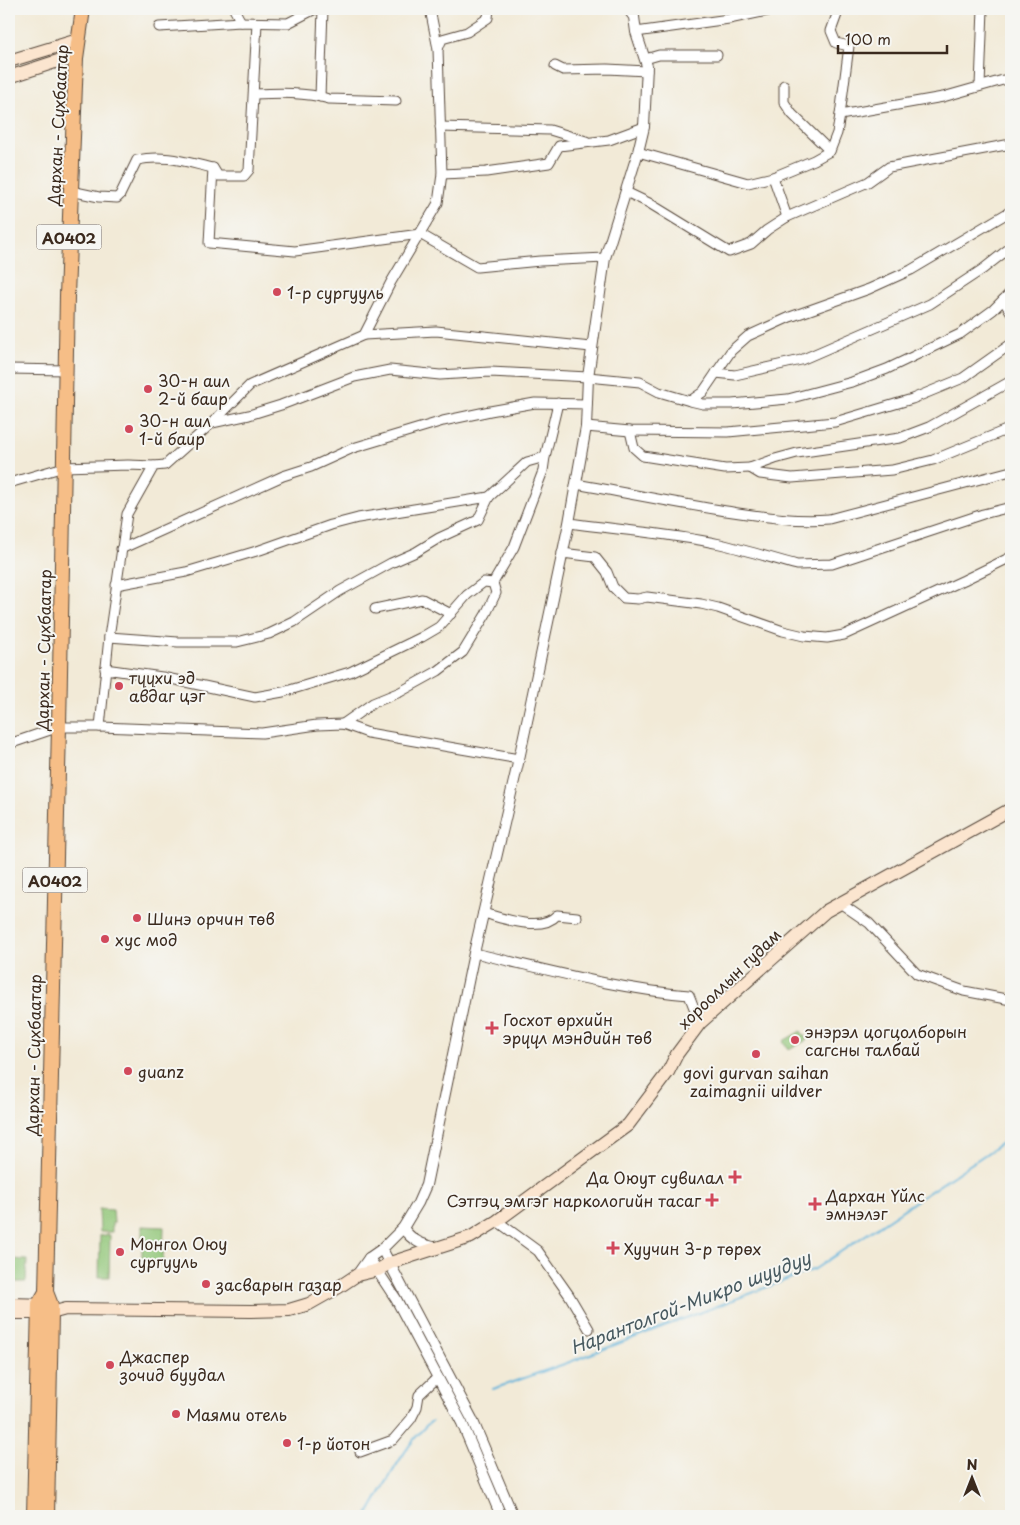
<svg xmlns="http://www.w3.org/2000/svg" width="1020" height="1525" viewBox="0 0 1020 1525" font-family="'Playpen Sans',sans-serif">
<rect width="100%" height="100%" fill="#f6f6f2"/>
<filter id="ink" filterUnits="userSpaceOnUse"><feTurbulence type="fractalNoise" baseFrequency=".02" numOctaves="2"/><feDisplacementMap in="SourceGraphic" scale="10" xChannelSelector="R" yChannelSelector="G"/><feConvolveMatrix kernelMatrix="1 2 1 2 8 2 1 2 1" color-interpolation-filters="sRGB"/></filter>
<filter id="wash" filterUnits="userSpaceOnUse"><feTurbulence type="fractalNoise" baseFrequency=".0096" numOctaves="4" result="noise"/><feDisplacementMap in="SourceGraphic" scale="20" xChannelSelector="R" yChannelSelector="G"/><feGaussianBlur stdDeviation="1.12" result="paint"/><feColorMatrix in="noise" values="0 0 0 0 0 0 0 0 0 0 0 0 0 0 0 0 0 1.4 0 .05"/><feComposite in="paint" operator="in"/></filter>
<g filter="url(#wash)">
<rect width="100%" height="100%" fill="#f2ead7"/>
<!-- green -->
<g fill="#91c678" stroke="#66784b">
<path d="M801 1031 807 1040 789 1050 783 1041Z"/>
<path d="M99 1209 113 1210 114 1223H112V1232H100Z"/>
<path d="M142 1226 164 1227 163 1263 142 1262Z"/>
<path d="M100 1235H110L109 1277H99Z"/>
<path d="M12 1259 27 1260 26 1282H11Z"/>
</g>
<g fill="none" stroke-linecap="round" stroke-linejoin="round">
<!-- stream -->
<g stroke="#5fb3db" stroke-width="2">
<path d="M493 1389 567 1363 815 1269 1011 1137"/>
<path d="M367 1516C382 1491 409 1437 432 1421"/>
</g>
</g>
</g>
<g filter="url(#ink)">
<g fill="none" stroke-linecap="round" stroke-linejoin="round">
<defs>
<g id="minor">
<path d="M234 9 241 22"/>
<path d="M839 9 831 31 836 43 849 46 840 115"/>
<path d="M159 27 241 22 288 23 315 9"/>
<path d="M636 32 729 19 777 9"/>
<path d="M438 49 442 39 467 32 488 18 489 9"/>
<path d="M645 59 659 55H717"/>
<path d="M555 66 563 70 607 69 647 71"/>
<path d="M784 85V102L792 114 830 151"/>
<path d="M980 86 983 9"/>
<path d="M254 94C279 93 305 92 329 99L396 101"/>
<path d="M320 97 323 9"/>
<path d="M440 127 550 130 586 141"/>
<path d="M638 152 748 183 773 177 814 160 830 151 837 133 840 115 943 97 1003 80"/>
<path d="M213 168 209 243 295 251 420 234 477 267 540 261 605 258"/>
<path d="M442 174 486 172 549 163 559 146 609 140 644 127"/>
<path d="M773 177 787 217"/>
<path d="M71 191 99 197 117 198 120 195 137 160C164 154 186 162 213 168L218 176H244L249 170 257 23"/>
<path d="M626 192 649 203 729 252 751 244 767 230 787 217 868 182 889 167 1011 144"/>
<path d="M1003 300 1011 312"/>
<path d="M364 335 436 331 591 347"/>
<path d="M9 369 67 370"/>
<path d="M716 373 735 375 801 360 930 304 983 269 1011 247"/>
<path d="M1011 381 929 427 900 438 797 453 775 459 750 468 760 474 792 478 892 470 933 460 1011 428"/>
<path d="M690 401 703 404H732L788 399 852 382 887 369 960 334 993 310 1011 292"/>
<path d="M212 423 249 415 281 405 354 377 390 370 440 375 490 372 588 377 640 382 659 392 690 401 703 392 731 351 748 336 790 317 869 289 911 270 1011 211"/>
<path d="M586 427 630 431 728 432 835 422 912 399 963 378 1011 344"/>
<path d="M630 431 634 448 643 456 725 469 750 468"/>
<path d="M9 483 64 467 128 465 154 466"/>
<path d="M576 484C626 493 676 503 726 511 760 516 795 522 829 519L1011 471"/>
<path d="M569 523C619 530 670 533 720 544 746 550 771 558 797 565L832 564 983 514 1011 507"/>
<path d="M121 549 283 476 311 467 353 448 443 421 490 411 535 403 587 404"/>
<path d="M562 553 595 557 607 572 613 587 624 598 638 599 647 597 701 604 718 608 783 631 804 636 827 638 844 635 964 580 1011 557"/>
<path d="M116 585 186 572 260 550 331 525 358 518 489 497"/>
<path d="M375 609 422 599 451 614"/>
<path d="M109 637 178 642H237L269 634 294 622 340 591 391 563 416 552 439 538 478 520 489 497 527 462 545 457 558 403"/>
<path d="M105 669 162 677 255 697 283 692 350 672 422 637 439 627 467 595 484 582 493 583"/>
<path d="M343 724 373 703 400 692 438 671 463 652 486 614 496 593 493 583 514 547 543 471 545 457"/>
<path d="M100 727 109 637 127 514 154 466 165 465 212 423 250 385 364 335 391 282 438 203 442 174 438 49 430 9"/>
<path d="M9 744 59 727H100L262 733 317 725 343 724 368 733 519 759"/>
<path d="M840 903 869 923 917 974 964 991 1011 1000"/>
<path d="M483 913C503 918 541 933 557 915L577 917"/>
<path d="M474 953C545 969 616 989 689 995L700 1023"/>
<path d="M497 1221 538 1251 569 1295 589 1329"/>
<path d="M360 1452 393 1440 411 1419 417 1407 419 1395 438 1377"/>
</g>
<g id="tertiary">
<path d="M403 1228C412 1241 422 1245 438 1248"/>
<path d="M382 1249 472 1419 513 1516"/>
<path d="M369 1258 396 1299 462 1423 501 1516"/>
<path d="M357 1275 369 1258 382 1249 403 1228 418 1203 426 1185 474 953 519 759 569 523 586 427 588 377 605 258 638 152 644 127 647 66 636 32 634 17 628 9"/>
</g>
<g id="secondary">
<path d="M9 61 78 40"/>
<path d="M9 77 58 61 76 58"/>
<path d="M9 1304 49 1305"/>
<path d="M9 1313H51L66 1309 251 1311 289 1310 309 1304 339 1287 357 1275 378 1270 390 1263 471 1237 497 1221 628 1125 668 1072 677 1054 700 1023 826 911 1011 809"/>
</g>
<g id="trunk">
<path d="M34 1516 39 1304 46 1292"/>
<path d="M47 1516 51 1313V1305L46 1292 59 727 67 296 76 58 83 9"/>
</g>
</defs>
<!-- minor casing -->
<use href="#minor" stroke="#56473a" stroke-width="11"/>
<!-- tertiary casing -->
<use href="#tertiary" stroke="#56473a" stroke-width="12"/>
<!-- secondary casing -->
<use href="#secondary" stroke="#56473a" stroke-width="14"/>
<!-- trunk casing -->
<use href="#trunk" stroke="#56473a" stroke-width="16"/>
<!-- minor -->
<use href="#minor" stroke="#fff" stroke-width="9"/>
<!-- tertiary -->
<use href="#tertiary" stroke="#fff" stroke-width="10"/>
<!-- secondary -->
<use href="#secondary" stroke="#fbe5cf" stroke-width="12"/>
<!-- trunk -->
<use href="#trunk" stroke="#f6be87" stroke-width="14"/>
</g>
</g>
<!-- markers -->
<g fill="#d1495b" stroke="#f6f6f2" stroke-width="2">
<circle cx="277" cy="292" r="5"/>
<circle cx="148" cy="389" r="5"/>
<circle cx="129" cy="429" r="5"/>
<circle cx="119" cy="686" r="5"/>
<circle cx="137" cy="918" r="5"/>
<circle cx="105" cy="939" r="5"/>
<path d="M489.5 1020.5h5v5h5v5h-5v5h-5v-5h-5v-5h5z"/>
<circle cx="795" cy="1040" r="5"/>
<circle cx="756" cy="1054" r="5"/>
<circle cx="128" cy="1071" r="5"/>
<path d="M732.5 1169.5h5v5h5v5h-5v5h-5v-5h-5v-5h5z"/>
<path d="M709.5 1192.5h5v5h5v5h-5v5h-5v-5h-5v-5h5z"/>
<path d="M812.5 1196.5h5v5h5v5h-5v5h-5v-5h-5v-5h5z"/>
<path d="M610.5 1240.5h5v5h5v5h-5v5h-5v-5h-5v-5h5z"/>
<circle cx="120" cy="1252" r="5"/>
<circle cx="206" cy="1284" r="5"/>
<circle cx="110" cy="1365" r="5"/>
<circle cx="176" cy="1414" r="5"/>
<circle cx="287" cy="1443" r="5"/>
</g>
<g text-anchor="middle" dominant-baseline="central" stroke-width="4" stroke-linejoin="round" paint-order="stroke">
<!-- shield labels -->
<g fill="#f6f6f2" stroke="#73675e" stroke-width="1">
<rect x="36.5" y="224.5" width="65" height="25" rx="4"/>
<rect x="22.5" y="867.5" width="65" height="25" rx="4"/>
</g>
<g font-size="15" font-weight="bold" fill="#3b2a1e">
<text x="69" y="237">A0402</text>
<text x="55" y="880">A0402</text>
</g>
<!-- street labels -->
<g font-size="16" fill="#3b2a1e" stroke="#f6f6f2">
<text transform="translate(57 125) rotate(-87)">Дархан - Сүхбаатар</text>
<text transform="translate(43 650) rotate(-89)">Дархан - Сүхбаатар</text>
<text transform="translate(729 978) rotate(-44)">хорооллын гудам</text>
<text transform="translate(33 1055) rotate(-89)">Дархан - Сүхбаатар</text>
</g>
<!-- poi labels -->
<g font-size="16" fill="#3b2a1e" stroke="#f6f6f2" text-anchor="start">
<text x="287" y="292">1-р сургууль</text>
<text x="158" y="380">30-н аил<tspan x="158" dy="18">2-й баир</tspan></text>
<text x="139" y="420">30-н аил<tspan x="139" dy="18">1-й баир</tspan></text>
<text x="129" y="677">түүхи эд<tspan x="129" dy="18">авдаг цэг</tspan></text>
<text x="147" y="918">Шинэ орчин төв</text>
<text x="115" y="939">хус мод</text>
<text x="503" y="1019">Госхот өрхийн<tspan x="503" dy="18">эрүүл мэндийн төв</tspan></text>
<text x="805" y="1031">энэрэл цогцолборын<tspan x="805" dy="18">сагсны талбай</tspan></text>
<text x="138" y="1071">guanz</text>
<text x="756" y="1072" text-anchor="middle">govi gurvan saihan<tspan x="756" dy="18">zaimagnii uildver</tspan></text>
<text x="724" y="1177" text-anchor="end">Да Оюут сувилал</text>
<text x="826" y="1195">Дархан Үйлс<tspan x="826" dy="18">эмнэлэг</tspan></text>
<text x="701" y="1200" text-anchor="end">Сэтгэц эмгэг наркологийн тасаг</text>
<text x="130" y="1243">Монгол Оюу<tspan x="130" dy="18">сургууль</tspan></text>
<text x="624" y="1248">Хуучин 3-р төрөх</text>
<text x="216" y="1284">засварын газар</text>
<text x="120" y="1356">Джаспер<tspan x="120" dy="18">зочид буудал</tspan></text>
<text x="186" y="1414">Маями отель</text>
<text x="297" y="1443">1-р йотон</text>
</g>
<!-- water labels -->
<g font-size="18" font-style="italic" fill="#485a60" stroke="#f6f6f2">
<text transform="translate(690 1302) rotate(-21)">Нарантолгой-Микро шуудуу</text>
</g>
</g>
<!-- margin -->
<rect width="1020" height="1525" fill="none" stroke="#f6f6f2" stroke-width="30"/>
<!-- north arrow -->
<g transform="translate(972 1478)" stroke="#f6f6f2" stroke-width="4" paint-order="stroke">
<path d="M0-4L9 19L0 12L-9 19Z" fill="#3b2a1e"/>
<text y="-8" font-size="14" font-weight="bold" text-anchor="middle" fill="#3b2a1e">N</text>
</g>
<!-- scale -->
<path d="M838 45v8h109v-8" fill="none" stroke="#3b2a1e" stroke-width="2.5"/>
<text x="845" y="45" font-size="15" fill="#3b2a1e" stroke="#f6f6f2" stroke-width="4" paint-order="stroke">100 m</text>
</svg>
